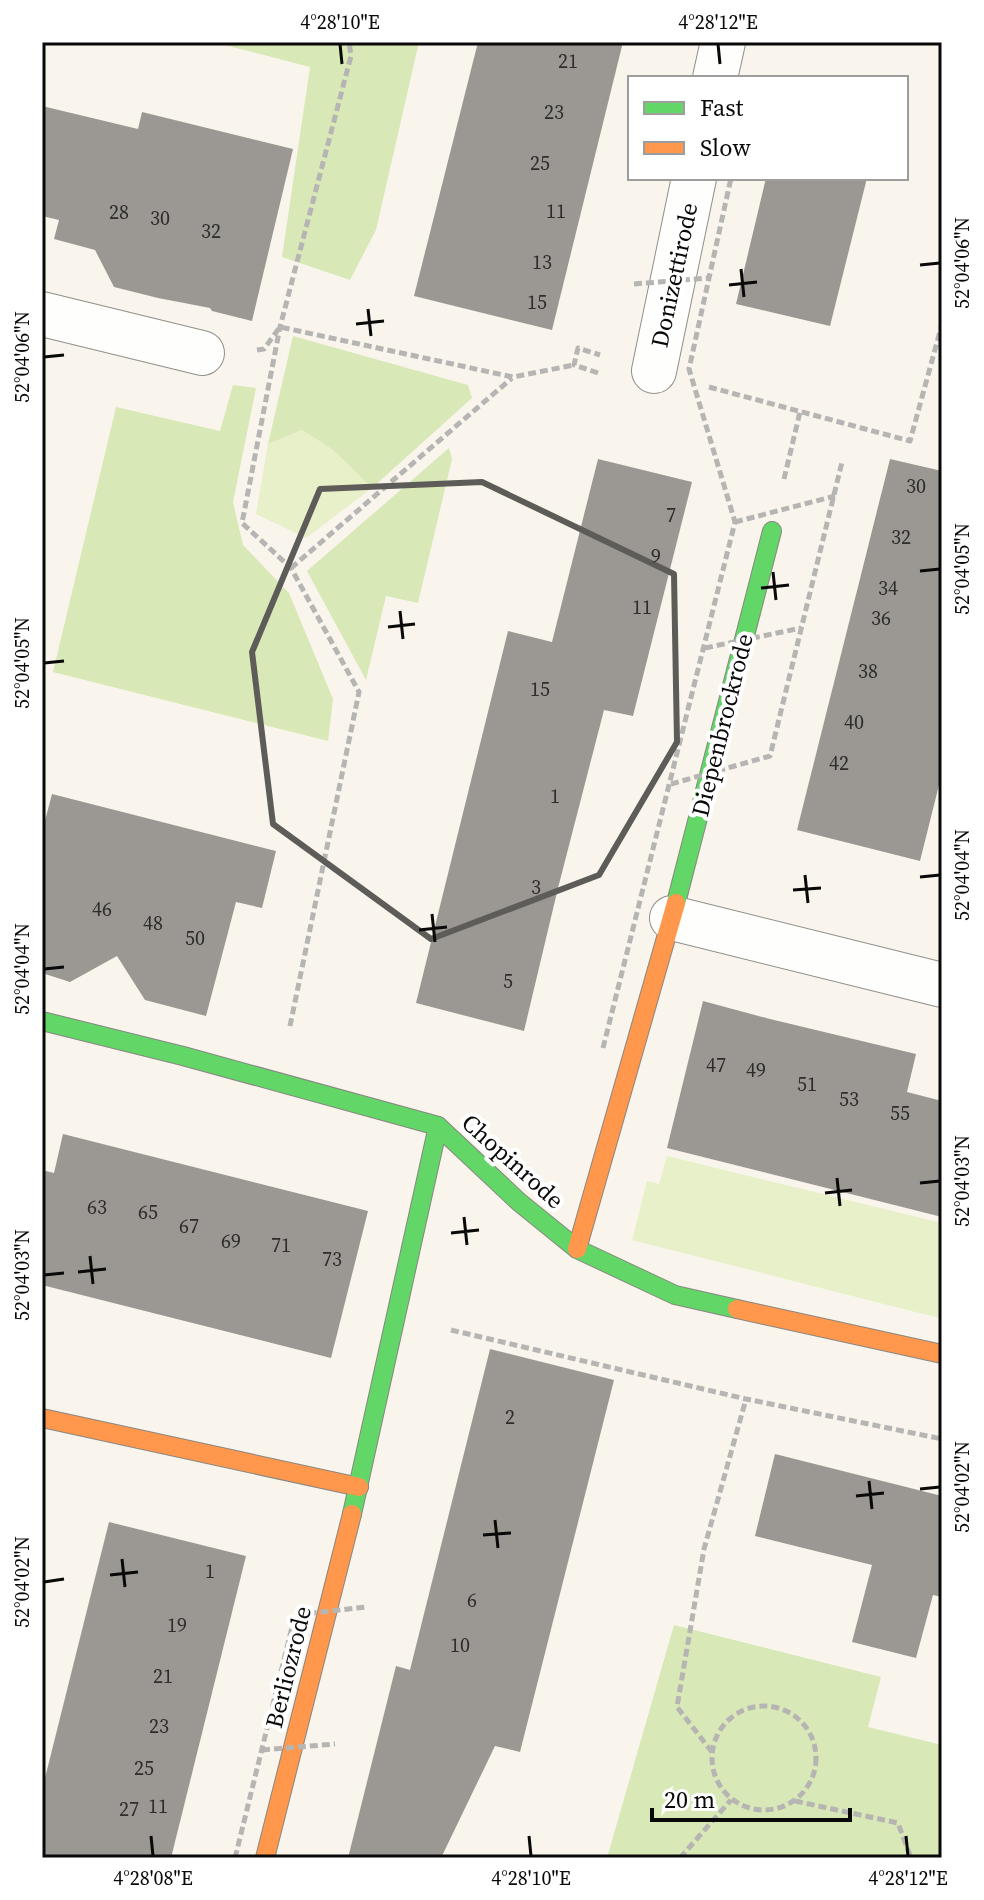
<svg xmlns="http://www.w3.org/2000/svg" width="984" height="1900" viewBox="0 0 984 1900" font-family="'Source Serif 4',serif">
<rect width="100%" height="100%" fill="#f9f5ec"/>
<!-- green -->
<g fill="#e7f0c9">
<path d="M302 430 332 449 372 488 306 538 256 514 268 444Z"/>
<path d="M667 1156 942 1223V1305L939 1318 632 1240 647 1181 659 1184Z"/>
</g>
<!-- forest -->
<g fill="#d9e8b7">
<path d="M213 42H419L376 230 350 280 282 257 310 67Z"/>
<path d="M293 336 468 385 472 398 372 488 332 449 302 430 268 444Z"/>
<path d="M233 385 256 388 233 502 243 545 289 593 333 699 328 741 53 672 116 407 220 431Z"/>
<path d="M449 448 452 459 418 603 386 596 366 680 307 571Z"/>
<path d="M674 1625 881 1677 868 1727 942 1745V1858H607Z"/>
</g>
<!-- building -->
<g fill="#9b9893">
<path d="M478 42H623L552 330 414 296Z"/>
<path d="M42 106 138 129 142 112 293 149 252 321 212 311 210 308 158 298 114 287 95 250 54 239 59 220 42 216Z"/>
<path d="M766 178H867L830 326 736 304Z"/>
<path d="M598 459 692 482 633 716 604 710 558 888 524 1031 416 1003 508 631 552 642Z"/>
<path d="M890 459 942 471V773L920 861 797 830Z"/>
<path d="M52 794 276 851 262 908 236 902 206 1016 145 1000 117 956 70 982 42 973V832Z"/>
<path d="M703 1001 770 1019 916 1054 907 1092 942 1101V1217L667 1148Z"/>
<path d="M63 1134 368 1211 331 1358 42 1285V1170L54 1173Z"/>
<path d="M490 1349 614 1380 520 1752 495 1746 441 1858H348L396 1666 410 1670Z"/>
<path d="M775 1454 942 1496V1597L933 1595 916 1658 852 1642 872 1565 755 1536Z"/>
<path d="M109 1522 246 1556 171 1858H42V1790Z"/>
</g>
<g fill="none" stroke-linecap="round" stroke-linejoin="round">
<defs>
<g id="street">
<path d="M715 78 723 42"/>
<path d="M42 314 202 353"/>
<path d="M654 371 694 178"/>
<path d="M672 918 942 985"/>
</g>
<g id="fast">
<path d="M676 903 772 531"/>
<path d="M42 1021 183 1056 438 1126 519 1202 577 1249 675 1295 737 1309"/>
<path d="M352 1514 438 1126"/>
</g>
<g id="slow">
<path d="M577 1249 676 903"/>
<path d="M737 1309 942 1354"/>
<path d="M42 1418 359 1487"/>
<path d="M265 1858 352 1514"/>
</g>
</defs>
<!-- street casing -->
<use href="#street" stroke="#918f8b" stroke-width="46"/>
<!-- fast casing -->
<use href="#fast" stroke="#888682" stroke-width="20"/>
<!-- slow casing -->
<use href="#slow" stroke="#888682" stroke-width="20"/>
<!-- path -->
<g stroke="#b6b5b4" stroke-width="5" stroke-dasharray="8 4" stroke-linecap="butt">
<path d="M257 350 264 349 280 327 513 377 574 365"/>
<path d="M598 373 574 365 578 348 600 355"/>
<path d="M709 387 910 441 942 324"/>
<path d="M784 479 800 412"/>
<path d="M291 568 512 378"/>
<path d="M290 1026 359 692 291 568 242 523 280 327 351 56 349 42"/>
<path d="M451 1330 746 1399 942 1439"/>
<circle cx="764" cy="1758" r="52"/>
<path d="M712 1752 677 1707 704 1549 746 1399"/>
<path d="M795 1801 898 1823 911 1858"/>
<path d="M680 1858 731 1800"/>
</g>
<!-- street -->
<use href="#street" stroke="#fefefc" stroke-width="44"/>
<!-- fast -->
<use href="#fast" stroke="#63d668" stroke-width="18"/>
<!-- slow -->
<use href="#slow" stroke="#ff974d" stroke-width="18"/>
<!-- path-bridge -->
<g stroke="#b6b5b4" stroke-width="5" stroke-dasharray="8 4" stroke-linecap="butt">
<path d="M634 284 708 278"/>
<path d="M735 522 835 496"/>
<path d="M705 648 801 628"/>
<path d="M671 784 770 756 842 462"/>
<path d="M603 1048 735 522 689 369 731 178"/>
<path d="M262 1750 335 1744"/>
<path d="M235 1858 295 1615 366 1607"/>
</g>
</g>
<!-- marked area -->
<path fill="none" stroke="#5d5c58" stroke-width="6" stroke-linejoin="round" d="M482 482 674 574 677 742 599 875 431 939 273 824 252 652 320 489Z"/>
<!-- ticks -->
<path fill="none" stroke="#090909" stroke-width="3" d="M340 44 342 64M718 44 720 64M920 265 940 263M741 269 744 297M729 285 757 282M368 309 371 336M356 324 384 321M44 357 64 355M920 571 940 569M773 572 776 600M761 588 789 585M400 611 403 639M388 627 415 624M44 663 64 661M805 875 808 903M920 877 940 875M793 890 821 888M432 914 435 942M419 930 447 927M44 969 64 967M837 1178 840 1206M920 1183 940 1181M825 1193 852 1190M464 1217 467 1245M451 1233 479 1230M90 1256 93 1284M78 1272 106 1269M44 1275 64 1273M869 1481 872 1509M920 1489 940 1487M856 1496 884 1493M495 1520 498 1548M483 1535 511 1533M122 1559 125 1587M110 1575 138 1572M44 1582 64 1579M151 1836 153 1856M529 1836 531 1856M906 1836 908 1856"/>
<g text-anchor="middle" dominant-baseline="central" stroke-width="8" stroke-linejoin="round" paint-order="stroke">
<!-- number labels -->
<g font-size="20" fill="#2e2d2c">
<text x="568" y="61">21</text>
<text x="554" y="112">23</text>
<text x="540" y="163">25</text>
<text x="556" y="211">11</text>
<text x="119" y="212">28</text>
<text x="160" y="218">30</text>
<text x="211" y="231">32</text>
<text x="542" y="262">13</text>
<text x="537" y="302">15</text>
<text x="916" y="486">30</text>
<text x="671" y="515">7</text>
<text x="901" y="537">32</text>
<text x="656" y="556">9</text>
<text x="888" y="588">34</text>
<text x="642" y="607">11</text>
<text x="881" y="618">36</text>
<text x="868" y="671">38</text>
<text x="540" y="689">15</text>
<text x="854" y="722">40</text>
<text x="839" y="763">42</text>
<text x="555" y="796">1</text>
<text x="536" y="887">3</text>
<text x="102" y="909">46</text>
<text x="153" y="923">48</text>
<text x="195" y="938">50</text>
<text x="508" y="981">5</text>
<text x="716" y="1065">47</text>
<text x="756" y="1070">49</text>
<text x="807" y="1084">51</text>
<text x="849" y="1099">53</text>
<text x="900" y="1113">55</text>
<text x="97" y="1207">63</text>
<text x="148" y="1212">65</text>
<text x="189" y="1226">67</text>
<text x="231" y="1241">69</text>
<text x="281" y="1245">71</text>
<text x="332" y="1259">73</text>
<text x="510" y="1417">2</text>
<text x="210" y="1571">1</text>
<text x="472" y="1600">6</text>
<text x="177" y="1625">19</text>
<text x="460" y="1645">10</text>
<text x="163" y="1676">21</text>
<text x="159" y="1726">23</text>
<text x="144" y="1768">25</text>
<text x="158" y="1806">11</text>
<text x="129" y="1809">27</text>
</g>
<!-- street labels -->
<g font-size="24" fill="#090909" stroke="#fff">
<text transform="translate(674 275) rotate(-78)">Donizettirode</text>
<text transform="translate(722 725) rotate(-76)">Diepenbrockrode</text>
<text transform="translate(513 1161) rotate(42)">Chopinrode</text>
<text transform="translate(288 1667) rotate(-76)">Berliozrode</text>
</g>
</g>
<!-- border -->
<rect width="984" height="1900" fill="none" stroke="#ffffff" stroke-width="88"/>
<!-- legend -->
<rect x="628" y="76" width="280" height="104" fill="#ffffff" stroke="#9d9d9d" stroke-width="2"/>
<rect x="644" y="102" width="40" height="12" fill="#63d668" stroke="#9d9d9d" stroke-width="2"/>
<text x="700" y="116" font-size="24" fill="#090909">Fast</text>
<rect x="644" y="142" width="40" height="12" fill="#ff974d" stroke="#9d9d9d" stroke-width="2"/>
<text x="700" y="156" font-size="24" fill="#090909">Slow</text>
<!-- scale -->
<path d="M652 1808v12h198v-12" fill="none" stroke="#090909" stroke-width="4"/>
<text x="664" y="1808" font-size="24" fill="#090909" stroke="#ffffff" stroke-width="6" paint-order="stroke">20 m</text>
<rect x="44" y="44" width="896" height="1812" fill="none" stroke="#090909" stroke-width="3"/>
<g font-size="20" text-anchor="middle" fill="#090909">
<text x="340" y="29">4°28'10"E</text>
<text x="718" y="29">4°28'12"E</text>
<text transform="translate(962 263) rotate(-90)" y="7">52°04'06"N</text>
<text transform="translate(22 357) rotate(-90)" y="7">52°04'06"N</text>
<text transform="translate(962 569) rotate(-90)" y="7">52°04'05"N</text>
<text transform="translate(22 663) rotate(-90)" y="7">52°04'05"N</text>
<text transform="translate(962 875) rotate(-90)" y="7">52°04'04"N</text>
<text transform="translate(22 969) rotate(-90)" y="7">52°04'04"N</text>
<text transform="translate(962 1181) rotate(-90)" y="7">52°04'03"N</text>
<text transform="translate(22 1275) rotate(-90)" y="7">52°04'03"N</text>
<text transform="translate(962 1487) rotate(-90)" y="7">52°04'02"N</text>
<text transform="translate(22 1582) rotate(-90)" y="7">52°04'02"N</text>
<text x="153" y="1885">4°28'08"E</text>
<text x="531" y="1885">4°28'10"E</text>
<text x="908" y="1885">4°28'12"E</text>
</g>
</svg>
